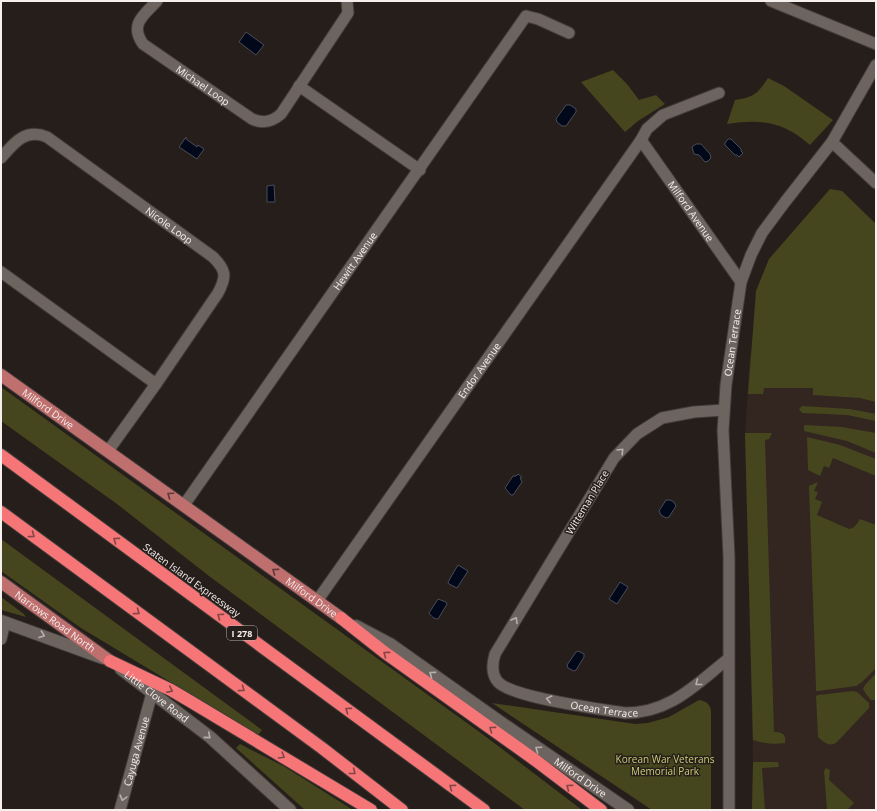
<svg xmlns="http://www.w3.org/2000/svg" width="877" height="811" viewBox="0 0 877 811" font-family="'Open Sans',sans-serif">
<rect width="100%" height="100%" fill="#261e1b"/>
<!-- built -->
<path fill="#332520" d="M750 355 876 378V810H752L753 762 745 434Z"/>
<!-- green -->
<g fill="#45461d">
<path d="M613 70 627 84 639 100 656 95 665 104 638 121 625 132 581 82Z"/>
<path d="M768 78 784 86 833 120 810 145C783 121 761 119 727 124L735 100C755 97 757 94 768 78Z"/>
<path d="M830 189 842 191 876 224V402L860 398 813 395V388H764L763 394H748L756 291 769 259Z"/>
<path d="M1 387 485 736 582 810H525L209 576 117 504 1 421Z"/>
<path d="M802 406 850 409 876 414V421L847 415 802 413 799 409Z"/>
<path d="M804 425 842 427 876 433V453L847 441 804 431Z"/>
<path d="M745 433H772L769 439 765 440 774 732C781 732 787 734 785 743 775 745 763 743 753 740Z"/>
<path d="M807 437 840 445 876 459V476L833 458 829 468 824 466 820 476 808 470Z"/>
<path d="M818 482 814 491 818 492 815 499 822 502 817 515 849 529C855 528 857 524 860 519L876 525V668L862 682 856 686 818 691H816V688L809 486Z"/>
<path d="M1 539 262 730 258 735 81 628 1 571Z"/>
<path d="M1 597 24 614 26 617 1 610Z"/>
<path d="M876 673V700H871L866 694 863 689 865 685Z"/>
<path d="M853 691 857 692 869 703V708L837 742C829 748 824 742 818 737L816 696 818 695Z"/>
<path d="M699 700C706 701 710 704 711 711V810H652L492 703 635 724 648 723 669 717Z"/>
<path d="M240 744 285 767 353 810H305L236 748Z"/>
<path d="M753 762H778L779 767 762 768 765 810H752Z"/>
<path d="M826 768 830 770 829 780 854 803 847 810H827L824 771Z"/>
</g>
<!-- water -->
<g fill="#000819" stroke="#4a4d59">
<path d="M246 32 264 45 256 55 239 42Z"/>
<path d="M566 105H570L576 109V112L566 126H562L557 122 556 119Z"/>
<path d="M186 137V139L197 147 198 145 204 149 197 159 179 147Z"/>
<path d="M728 139H731L741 149V151L743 153 739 157 737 155H735L725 145V143Z"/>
<path d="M696 144H701L710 154 711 158 708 161 705 162 699 155 694 154 692 147Z"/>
<path d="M274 185 275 202H267V186Z"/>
<path d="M518 474 522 477 520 478 522 482 513 495H511L505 488 513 476H516Z"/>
<path d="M666 500H670L674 502 676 506 669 517 666 518 661 515 659 511Z"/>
<path d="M458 565 468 571 457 588 449 584 448 582Z"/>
<path d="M620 582 628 587 617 604 609 599Z"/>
<path d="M438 599 446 602 447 604 438 619C434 619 431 616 429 613Z"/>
<path d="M578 651 584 654V657L576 670 574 671 568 668 567 665 576 652Z"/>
</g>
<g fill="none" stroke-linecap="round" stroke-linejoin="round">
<defs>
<g id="minor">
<path id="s1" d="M157 1C144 15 129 24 143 44L252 119C263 124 272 122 281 114L348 13 347 1"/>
<path d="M771 1 876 44"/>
<path d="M299 86 420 170"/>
<path id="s2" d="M641 140 741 282"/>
<path d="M832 142 876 183"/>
<path id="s3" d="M1 158C14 143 25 128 47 137L213 257C226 270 227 276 218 293L156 384 1 272"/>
<path id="s4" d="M724 410 694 412 662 418 637 434 614 458 495 654C492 664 491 674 498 682 513 698 600 709 625 713 670 713 695 685 728 659"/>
<path d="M108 451 156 384"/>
<path id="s5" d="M184 505 526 16 538 19 569 33"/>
<path id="s6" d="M317 601 641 140 647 129 663 115 719 93"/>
<path d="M1 639 5 622"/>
<path id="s7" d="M120 810 152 693"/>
<path id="s8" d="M729 810V557L723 430 726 385 741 282 751 255 762 233 785 202 832 142 876 65"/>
</g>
<g id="tertiary">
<path id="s9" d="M356 626 390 644 493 717 628 810"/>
<path id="s10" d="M121 669 210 737 290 810"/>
</g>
<path id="secondary" d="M1 621 103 658"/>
<g id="primary">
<path id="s11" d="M1 375 341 618"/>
<path id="s12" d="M1 582 110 661"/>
</g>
<g id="motorway">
<path d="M1 455 484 810"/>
<path d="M1 512 322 748 402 810"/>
<path d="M341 618 384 652 535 760 601 810"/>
<path d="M110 661 171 690 193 703 371 810"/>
</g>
</defs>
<!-- minor casing -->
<use href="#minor" stroke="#413b39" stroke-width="13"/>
<!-- tertiary casing -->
<use href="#tertiary" stroke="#413b39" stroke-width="14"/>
<!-- secondary casing -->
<use href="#secondary" stroke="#413b39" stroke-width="14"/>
<!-- primary casing -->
<use href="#primary" stroke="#413b39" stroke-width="14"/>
<!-- motorway casing -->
<use href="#motorway" stroke="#413b39" stroke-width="14"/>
<!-- minor -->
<use href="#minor" stroke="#6d6460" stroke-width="11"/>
<!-- tertiary -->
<use href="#tertiary" stroke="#6d6460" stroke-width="12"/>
<!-- secondary -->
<use href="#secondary" stroke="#6d6460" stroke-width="12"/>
<!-- primary -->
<use href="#primary" stroke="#bf6f6e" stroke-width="12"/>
<!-- motorway -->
<use href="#motorway" stroke="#f67678" stroke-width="12"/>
</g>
<!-- one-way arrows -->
<defs><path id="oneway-chevron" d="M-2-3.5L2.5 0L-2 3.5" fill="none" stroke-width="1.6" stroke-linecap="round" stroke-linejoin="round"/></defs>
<g stroke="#b8b0ae">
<use href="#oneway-chevron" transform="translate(621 451) rotate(-46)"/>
<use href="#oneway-chevron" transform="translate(515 620) rotate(-59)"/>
<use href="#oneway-chevron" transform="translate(42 635) rotate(20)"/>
<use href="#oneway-chevron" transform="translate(432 674) rotate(-144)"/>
<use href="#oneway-chevron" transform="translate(698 683) rotate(142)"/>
<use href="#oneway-chevron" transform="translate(549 699) rotate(-167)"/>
<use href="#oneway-chevron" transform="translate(208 736) rotate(40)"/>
<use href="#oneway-chevron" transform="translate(538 749) rotate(-145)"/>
<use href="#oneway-chevron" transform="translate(123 798) rotate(105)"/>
</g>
<g stroke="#5c3a38">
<use href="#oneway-chevron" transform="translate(170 495) rotate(-145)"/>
<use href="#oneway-chevron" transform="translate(275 571) rotate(-144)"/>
</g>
<g stroke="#844645">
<use href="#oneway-chevron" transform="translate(32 535) rotate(36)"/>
<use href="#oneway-chevron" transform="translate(116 540) rotate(-144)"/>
<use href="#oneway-chevron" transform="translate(137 612) rotate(36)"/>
<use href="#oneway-chevron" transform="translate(220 616) rotate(-144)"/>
<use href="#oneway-chevron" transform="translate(386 654) rotate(-143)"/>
<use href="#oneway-chevron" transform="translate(242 689) rotate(36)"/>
<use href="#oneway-chevron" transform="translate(170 690) rotate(27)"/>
<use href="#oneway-chevron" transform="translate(348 710) rotate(-144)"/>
<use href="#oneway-chevron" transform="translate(492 729) rotate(-144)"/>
<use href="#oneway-chevron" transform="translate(282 756) rotate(31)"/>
<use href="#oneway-chevron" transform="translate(353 772) rotate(38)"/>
<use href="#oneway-chevron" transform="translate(452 787) rotate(-144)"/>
<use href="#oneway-chevron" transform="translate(569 787) rotate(-143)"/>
</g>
<g text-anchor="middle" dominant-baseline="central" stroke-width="3" stroke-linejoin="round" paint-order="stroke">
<!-- shield labels -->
<rect fill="#261e1b" stroke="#b7b0ae" stroke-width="1" x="227" y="626" width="30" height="14" rx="3"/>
<g font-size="9" font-weight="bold" fill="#f5efed">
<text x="242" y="633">I 278</text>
</g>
<!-- street labels -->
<g font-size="10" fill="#f5efed" stroke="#261e1b">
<text stroke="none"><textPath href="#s1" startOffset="124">Michael Loop</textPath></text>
<text stroke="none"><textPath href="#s2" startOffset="87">Milford Avenue</textPath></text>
<text stroke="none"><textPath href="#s3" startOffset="206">Nicole Loop</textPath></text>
<text stroke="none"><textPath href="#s5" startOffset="298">Hewitt Avenue</textPath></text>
<text stroke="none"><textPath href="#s8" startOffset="468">Ocean Terrace</textPath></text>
<text stroke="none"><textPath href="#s6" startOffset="282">Endor Avenue</textPath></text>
<text stroke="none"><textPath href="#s11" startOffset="58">Milford Drive</textPath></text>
<text transform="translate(587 502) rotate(-59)">Witteman Place</text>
<text transform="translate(192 580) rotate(36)">Staten Island Expressway</text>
<text stroke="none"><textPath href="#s11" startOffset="382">Milford Drive</textPath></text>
<text stroke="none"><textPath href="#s12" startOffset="67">Narrows Road North</textPath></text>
<text stroke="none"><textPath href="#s10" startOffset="45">Little Clove Road</textPath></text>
<text stroke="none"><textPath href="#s4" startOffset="495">Ocean Terrace</textPath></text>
<text stroke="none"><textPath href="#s7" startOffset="61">Cayuga Avenue</textPath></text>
<text stroke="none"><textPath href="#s9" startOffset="271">Milford Drive</textPath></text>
</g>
<!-- park labels -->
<g font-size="10" fill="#cacd78" stroke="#261e1b">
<text x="665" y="759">Korean War Veterans<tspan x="665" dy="12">Memorial Park</tspan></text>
</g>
</g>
<!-- border -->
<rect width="877" height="811" fill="none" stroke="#f5efed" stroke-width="4"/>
</svg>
